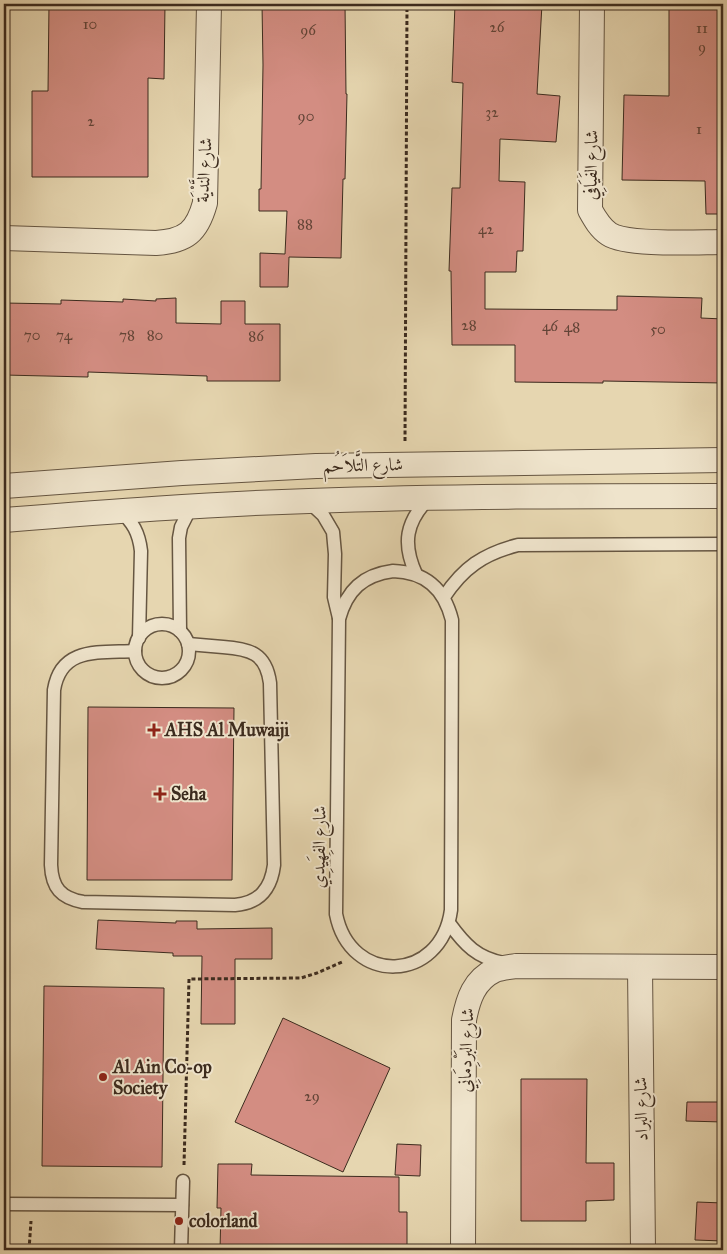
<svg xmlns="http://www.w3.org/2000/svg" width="727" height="1254" viewBox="0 0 727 1254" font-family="'IM FELL Great Primer',Amiri,serif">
<rect width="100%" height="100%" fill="#e6d6b0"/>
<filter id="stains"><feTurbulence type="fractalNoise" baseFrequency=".004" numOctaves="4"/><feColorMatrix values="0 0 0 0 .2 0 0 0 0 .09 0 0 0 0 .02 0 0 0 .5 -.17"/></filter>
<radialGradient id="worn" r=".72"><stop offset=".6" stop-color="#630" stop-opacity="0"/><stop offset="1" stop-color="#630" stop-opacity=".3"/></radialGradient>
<!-- building -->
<g fill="#d38d82" stroke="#3c2b1e">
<path d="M49 4H165L164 79 148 78V177H32V91H48Z"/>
<path d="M262 4H345L346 94H347L345 179H343L341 258 289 257 288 287H260V253L285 254 287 211H259V189H261L263 65Z"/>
<path d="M455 4H542L537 94 560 96 556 142 500 139 499 181 525 182 523 251H517L516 272H485V309L617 310V296L702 298 701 318 723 319V383L603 381V383L515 382V345H452L451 271H449L452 188H460L463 83 452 82Z"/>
<path d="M723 5V214H706L705 181 622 180 624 95 669 96V6Z"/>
<path d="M176 298V323L221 324V301H245V324H280V381H207V376L88 372V377L4 375V303L61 304V300L123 302V299L156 301V299Z"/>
<path d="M88 707 234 708 232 880H87Z"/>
<path d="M98 920 176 923V921H197V929L272 928V959H235V1024H201L202 956H173V953L96 949Z"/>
<path d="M44 986 164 988 162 1167 42 1166Z"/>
<path d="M283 1018 390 1068 343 1172 235 1122Z"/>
<path d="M521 1079H587L586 1163H614V1200L586 1201V1221H521Z"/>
<path d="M687 1102H723V1122L686 1121Z"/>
<path d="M397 1144 421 1145 420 1176 395 1175Z"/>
<path d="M218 1164H252L251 1175 399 1177V1212H407V1250H220L221 1208H217Z"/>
<path d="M697 1202 723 1203V1241L695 1240Z"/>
</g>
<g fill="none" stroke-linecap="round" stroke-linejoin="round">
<defs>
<g id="service">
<path d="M309 502 323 515 333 532 335 554 334 597 339 618"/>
<path d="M119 510C133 522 139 533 141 551L139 638"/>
<path d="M393 571C425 572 444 588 452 620L451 910C441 983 350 986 336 914L339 619C347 590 363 575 393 571Z"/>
<path d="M416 574C402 543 406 522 429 498"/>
<path d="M444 597C463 568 483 554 518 545L723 544"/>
<circle cx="162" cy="651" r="27"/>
<path d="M180 631 179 538 181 527 191 507"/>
<path d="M135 651C100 653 61 646 54 690L51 865C52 888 61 898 83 902L235 905C259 903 271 889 274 865L270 683C266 653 250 649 223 647 211 646 199 645 188 644"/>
<path d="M449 923C465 945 477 958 504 963"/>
<path d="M4 1204 182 1205"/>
<path d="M181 1250 183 1181"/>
</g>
<g id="minor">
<path d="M592 4 590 210C595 219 600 228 609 234 627 246 698 242 723 242"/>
<path d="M4 238 156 243C186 241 197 232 205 203L209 4"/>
<path d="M4 486 182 473 316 466 723 460"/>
<path d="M4 520C105 512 207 504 309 501 447 496 585 496 723 496"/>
<path d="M640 967 643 1250"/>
<path d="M463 1250 464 1020C468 999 474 980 495 970 501 968 509 967 516 966L723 967"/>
</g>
</defs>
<!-- service casing -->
<use href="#service" stroke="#665642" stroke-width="15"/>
<!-- minor casing -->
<use href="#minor" stroke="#665642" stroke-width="26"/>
<!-- path -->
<g stroke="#3c2b1e" stroke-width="3" stroke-dasharray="4 2.5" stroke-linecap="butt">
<path d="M405 441 407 4"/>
<path d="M184 1165 189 979 301 978 317 973 342 962"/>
<path d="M29 1250 31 1221"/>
</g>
<!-- service -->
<use href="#service" stroke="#efe4cc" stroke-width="12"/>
<!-- minor -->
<use href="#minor" stroke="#efe4cc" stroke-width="24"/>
</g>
<!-- markers -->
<g fill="#8f2418" stroke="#efe4cc" stroke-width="2">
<path d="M151.5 722.5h5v5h5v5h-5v5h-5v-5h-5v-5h5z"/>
<path d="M157.5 786.5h5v5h5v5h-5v5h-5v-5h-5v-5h5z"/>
<circle cx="103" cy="1077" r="5"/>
<circle cx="179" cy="1221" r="5"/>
</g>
<g text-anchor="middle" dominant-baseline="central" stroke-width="4" stroke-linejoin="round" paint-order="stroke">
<!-- number labels -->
<g font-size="15" fill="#624437">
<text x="90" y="24">10</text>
<text x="497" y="27">26</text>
<text x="702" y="28">11</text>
<text x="308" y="30">96</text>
<text x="702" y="47">9</text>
<text x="492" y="112">32</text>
<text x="306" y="116">90</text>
<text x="91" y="121">2</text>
<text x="699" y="129">1</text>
<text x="305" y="224">88</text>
<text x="486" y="229">42</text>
<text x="469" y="325">28</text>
<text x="550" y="326">46</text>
<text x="572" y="327">48</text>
<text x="658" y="329">50</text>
<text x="32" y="335">70</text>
<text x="64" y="335">74</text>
<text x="127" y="335">78</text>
<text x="155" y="335">80</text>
<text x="256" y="336">86</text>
<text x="312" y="1096">29</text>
</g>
<!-- street labels -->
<g font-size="18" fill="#3c2b1e" stroke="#efe4cc">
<text transform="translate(591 165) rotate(-89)">شارع الفَيَافِي</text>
<text transform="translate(204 170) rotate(-87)">شارع النَّدْيَة</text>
<text transform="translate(363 465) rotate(-1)">شارع التَّلاَحُم</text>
<text transform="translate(319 847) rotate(-89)">شارع الفِهَيدِي</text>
<text transform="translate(466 1050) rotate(-88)">شارع البَرْدِمَانِي</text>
<text transform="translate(641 1109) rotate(-91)">شارع البراد</text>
</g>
<!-- poi labels -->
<g font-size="18" font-weight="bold" fill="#3c2b1e" stroke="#efe4cc" text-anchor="start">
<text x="165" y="730">AHS Al Muwaiji</text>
<text x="171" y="794">Seha</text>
<text x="113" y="1067">Al Ain Co-op<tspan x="113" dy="21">Society</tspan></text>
<text x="189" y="1221">colorland</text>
</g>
</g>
<!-- margin -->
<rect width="727" height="1254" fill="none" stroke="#e6d6b0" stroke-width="20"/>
<rect x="5" y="5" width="717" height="1244" fill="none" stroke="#3c2b1e" stroke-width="2.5"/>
<rect x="10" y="10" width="707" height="1234" fill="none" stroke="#3c2b1e"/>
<rect width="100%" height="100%" filter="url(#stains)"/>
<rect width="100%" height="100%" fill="url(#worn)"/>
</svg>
